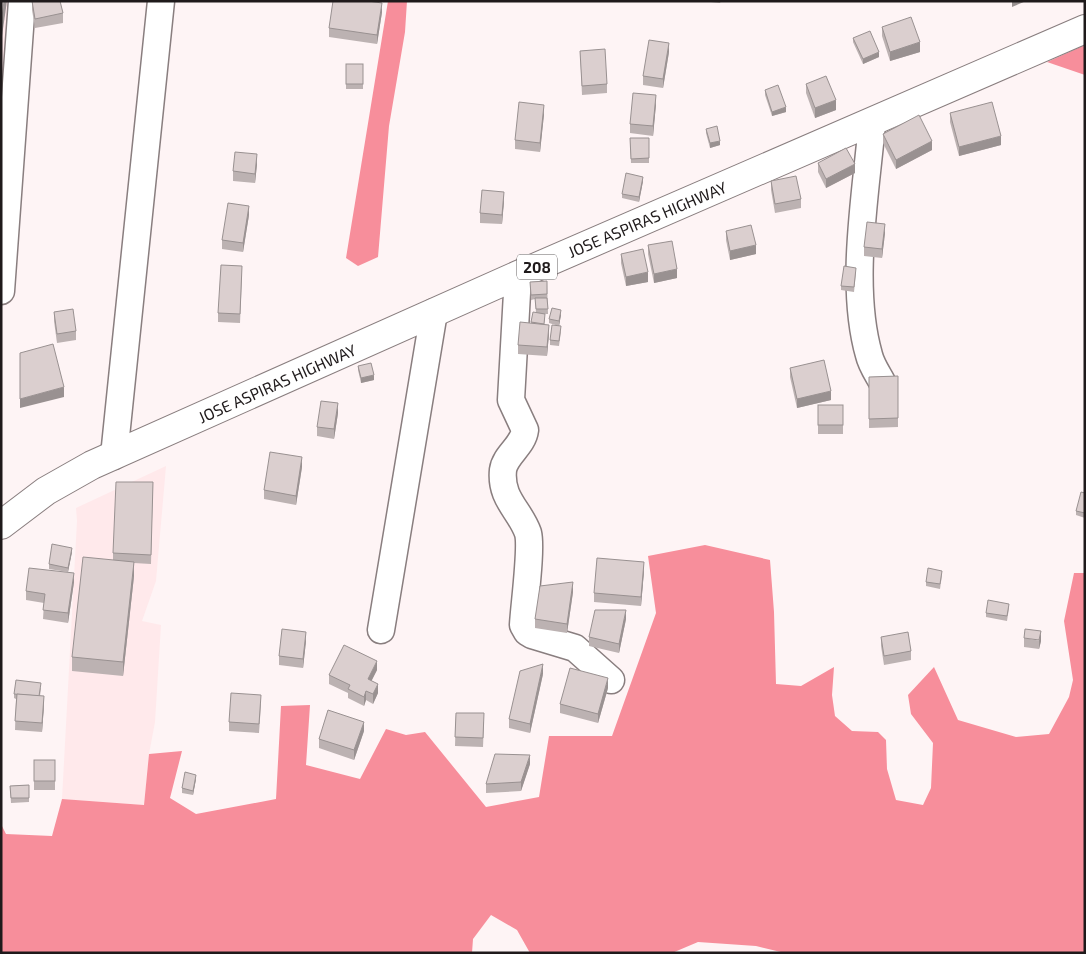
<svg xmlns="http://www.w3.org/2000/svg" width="1086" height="954" viewBox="0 0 1086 954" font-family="'Exo 2',sans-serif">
<rect width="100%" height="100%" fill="#fef4f5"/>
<!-- built -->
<g fill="#ffe9eb">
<path d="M1 1H10L1 117Z"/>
<path d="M166 466 156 581 142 621 161 625 155 722 149 754 144 805 62 799 77 521 76 508Z"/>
</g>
<!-- forest -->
<g fill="#f78e9b">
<path d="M388 1H407L405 32 389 126 378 257 358 266 346 258Z"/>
<path d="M1085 45V75L1047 62Z"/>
<path d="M705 545 770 560 774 612 776 684 801 686 834 667 832 695 835 716 852 731 878 732 886 740 887 769 896 800 923 805 931 788 933 743 911 714 908 695 934 667 958 720 1016 737 1049 734 1069 697 1073 680 1064 621 1074 573H1085V953H785L756 946 698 942 672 953H530L517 930 491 915 473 939 472 953H1V824L6 834 52 836 62 799 144 805 149 754 182 751 170 798 196 814 276 799 281 706 310 705 306 765 360 779 386 729 406 735 425 732 486 807 539 797 549 736H612L656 613 648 556Z"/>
</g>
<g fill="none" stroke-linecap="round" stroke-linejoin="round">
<defs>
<g id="minor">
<path d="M872 123C866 194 849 285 869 355 871 364 877 373 882 382"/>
<path d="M518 275 511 400 525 430C523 446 505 455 503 470 500 499 520 510 528 533 532 548 524 606 523 625L527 632 532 635 575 648 611 680"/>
<path d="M1 291 22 1"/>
<path d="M114 456 161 1"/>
<path d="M381 630 434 312"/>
</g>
<path id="major" d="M1 525 46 491 92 465 518 275 1085 29"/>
</defs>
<!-- minor casing -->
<use href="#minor" stroke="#897e7f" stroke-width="29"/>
<!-- major casing -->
<use href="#major" stroke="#897e7f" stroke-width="30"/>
<!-- minor -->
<use href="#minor" stroke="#fff" stroke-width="26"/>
<!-- major -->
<use href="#major" stroke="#fff" stroke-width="28"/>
</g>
<!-- wall -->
<g fill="#bcb2b2">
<path d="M32 1 63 13V23L35 28 32 10Z"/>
<path d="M702 1H721L720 3Z"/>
<path d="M382 12 377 44 329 37V28Z"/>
<path d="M882 27 920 52 890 61 882 36Z"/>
<path d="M853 38 879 57 863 64 853 42Z"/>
<path d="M580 51 607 84V93L582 95Z"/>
<path d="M669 52 663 88 643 85V76Z"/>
<rect x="346" y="64" width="17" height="25"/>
<path d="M806 84 836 110 815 118 806 93Z"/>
<path d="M765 90 786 112 772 116 765 95Z"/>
<path d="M656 104 653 136 630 133V124Z"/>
<path d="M950 113 1001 145 959 156 950 122Z"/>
<path d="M544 114 540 152 515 149V140Z"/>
<path d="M706 129 720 145 710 148 706 133Z"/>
<path d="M883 134 932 150 896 169 883 143Z"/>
<path d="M630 138H649V163H631Z"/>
<path d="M818 163 855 173 826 188 818 172Z"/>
<path d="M257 164 255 183 233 181V171Z"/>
<path d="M643 181 639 202 622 198V194Z"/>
<path d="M771 181 801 199V208L775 213 771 190Z"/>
<path d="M504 201 502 224 480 223V213Z"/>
<path d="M249 215 243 252 222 249V240Z"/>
<path d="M726 231 756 254 730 260 726 240Z"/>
<path d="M885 233 882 258 864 256V247Z"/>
<path d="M648 245 677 278 654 283 648 254Z"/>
<path d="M621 254 648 282 626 286 621 263Z"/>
<path d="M856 272 854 292 841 290V286Z"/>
<path d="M242 276 240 323 218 322V313Z"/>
<path d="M547 281 548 314H542L545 319 544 324 549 334 547 356 518 354V345L531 323V322L536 313 535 299 531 300 530 282Z"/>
<path d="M54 312 76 331V340L57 343 54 321Z"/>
<path d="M561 315 559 326 549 323V319Z"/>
<path d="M561 331 559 346 550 345V340Z"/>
<path d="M358 366 374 380 361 383 358 370Z"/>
<path d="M790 368 831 400 797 408 790 377Z"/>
<path d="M898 376V427L869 428V377Z"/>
<rect x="818" y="405" width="25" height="29"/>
<path d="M338 413 334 439 317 436V427Z"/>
<path d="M302 467 296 505 264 499V490Z"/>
<path d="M153 482 151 564 134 563V576L123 676 72 671V657L113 560V553Z"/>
<path d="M1085 493V518L1076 515V511Z"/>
<path d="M72 552 68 572 49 569V564Z"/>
<path d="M644 571 641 606 594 602V593Z"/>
<path d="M942 575 940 589 926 586V582Z"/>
<path d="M74 582 68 623 43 619 44 603 26 600V591Z"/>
<path d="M573 592 567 633 535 628V619Z"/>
<path d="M1009 608 1007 621 986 617V613Z"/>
<path d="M626 619 619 653 589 646V637Z"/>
<path d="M881 637 911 651V660L884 665 881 646Z"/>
<path d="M1024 638 1041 641 1039 649 1024 647Z"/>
<path d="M306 641 303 668 279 665V656Z"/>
<path d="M377 670 371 681 378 693 373 704 366 700 364 706 348 698V693L329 684V675Z"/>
<path d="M543 674 530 733 509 728V719Z"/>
<path d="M41 688 40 696 44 705 42 732 15 730 16 699 14 698V694Z"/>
<path d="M608 688 598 723 560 713V704Z"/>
<path d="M261 704 259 733 229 731V722Z"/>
<path d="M456 713 484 722 483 747 455 746Z"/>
<path d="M364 731 354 760 319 748V739Z"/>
<rect x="34" y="760" width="21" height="30"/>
<path d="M530 764 521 791 486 793V784Z"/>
<path d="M196 779 193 795 182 793V788Z"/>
<path d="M29 785V802L11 803 10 786Z"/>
</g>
<!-- shaded-wall -->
<g fill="#999191">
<path d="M4 1H7L1 43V25Z"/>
<path d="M1012 1H1026L1012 7Z"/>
<path d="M382 3V12L377 44V35Z"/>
<path d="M920 42V52L890 61V52Z"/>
<path d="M669 43V52L663 88V79Z"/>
<path d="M879 52V57L863 64V59Z"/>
<path d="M656 95V104L653 136V126Z"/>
<path d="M836 100V110L815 118V108Z"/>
<path d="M544 105V114L540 152V143Z"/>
<path d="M786 107V112L772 116V112Z"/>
<path d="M1001 136V145L959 156V147Z"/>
<path d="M720 141V145L710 148V143Z"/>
<path d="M932 141V150L896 169V160Z"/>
<path d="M257 154V164L255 183V174Z"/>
<path d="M855 164V173L826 188V179Z"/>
<path d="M643 177V181L639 202V197Z"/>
<path d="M504 192V201L502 224V215Z"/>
<path d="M249 206V215L243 252V243Z"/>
<path d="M885 224V233L882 258V249Z"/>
<path d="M756 245V254L730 260V251Z"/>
<path d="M677 269V278L654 283V274Z"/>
<path d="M648 272V282L626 286V277Z"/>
<path d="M561 310V315L559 326V321Z"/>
<path d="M549 325V334L547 356V347Z"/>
<path d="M374 375V380L361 383V378Z"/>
<path d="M64 387V397L20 408V399Z"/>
<path d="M831 391V400L797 408V399Z"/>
<path d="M338 403V413L334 439V429Z"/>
<path d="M302 457V467L296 505V496Z"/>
<path d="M72 548V552L68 572V568Z"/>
<path d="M134 562V576L123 676V662Z"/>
<path d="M644 562V571L641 606V597Z"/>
<path d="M74 573V582L68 623V613Z"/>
<path d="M573 582V592L567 633V624Z"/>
<path d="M626 610V619L619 653V644Z"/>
<path d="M1041 631V641L1039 649V640Z"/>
<path d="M306 632V641L303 668V659Z"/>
<path d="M377 661V670L368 688V679Z"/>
<path d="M543 664V674L530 733V724Z"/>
<path d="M608 678V688L598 723V714Z"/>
<path d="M378 684V693L373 704V694Z"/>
<path d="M366 691V700L364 706V697Z"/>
<path d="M44 696V705L42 732V723Z"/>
<path d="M364 722V731L354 760V750Z"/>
<path d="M530 755V764L521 791V782Z"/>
<path d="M196 775V779L193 795V791Z"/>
</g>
<!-- building -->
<g fill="#dbcfcf" stroke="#999191">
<path d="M1 1H4L1 25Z"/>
<path d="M32 1H60L63 13 35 19Z"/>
<path d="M333 1H368L382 3 377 35 329 28Z"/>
<path d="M911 17 920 42 890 52 882 27Z"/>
<path d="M870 31 879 52 863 59 853 38Z"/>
<path d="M649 40 669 43 663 79 643 76Z"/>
<path d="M605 49 607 84 582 86 580 51Z"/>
<rect x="346" y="64" width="17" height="20"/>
<path d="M826 76 836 100 815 108 806 84Z"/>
<path d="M778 85 786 107 772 112 765 90Z"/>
<path d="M633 93 656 95 653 126 630 124Z"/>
<path d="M519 102 544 105 540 143 515 140Z"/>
<path d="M992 102 1001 136 959 147 950 113Z"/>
<path d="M919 115 932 141 896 160 883 134Z"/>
<path d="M717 126 720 141 710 143 706 129Z"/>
<path d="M630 138H649V158L631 159Z"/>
<path d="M846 148 855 164 826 179 818 163Z"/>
<path d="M235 152 257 154 255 174 233 171Z"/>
<path d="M626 173 643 177 639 197 622 194Z"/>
<path d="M796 176 801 199 775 204 771 181Z"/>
<path d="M482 190 504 192 502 215 480 213Z"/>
<path d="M228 203 249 206 243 243 222 240Z"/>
<path d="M867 222 885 224 882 249 864 247Z"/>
<path d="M751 225 756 245 730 251 726 231Z"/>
<path d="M672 241 677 269 654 274 648 245Z"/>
<path d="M643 249 648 272 626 277 621 254Z"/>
<path d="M221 265 242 266 240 314 218 313Z"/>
<path d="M844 266 856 268 854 287 841 286Z"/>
<path d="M547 281V294L531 295 530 282Z"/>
<path d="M535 298H547L548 309H536Z"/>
<path d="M552 308 561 310 559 321 549 319Z"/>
<path d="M73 309 76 331 57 334 54 312Z"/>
<path d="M533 312 545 314 544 324 531 322Z"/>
<path d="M520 322 549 325 547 347 518 345Z"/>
<path d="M552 325 561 326 559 341 550 340Z"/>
<path d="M53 344 64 387 20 399V353Z"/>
<path d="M824 360 831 391 797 399 790 368Z"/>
<path d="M371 363 374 375 361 378 358 366Z"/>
<path d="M898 376V418L869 419V377Z"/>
<path d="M321 401 338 403 334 429 317 427Z"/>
<rect x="818" y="405" width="25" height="20"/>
<path d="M270 452 302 457 296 496 264 490Z"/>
<path d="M116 482H153L151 555 113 553Z"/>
<path d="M1081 492 1085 493V513L1076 511Z"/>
<path d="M52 544 72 548 68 568 49 564Z"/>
<path d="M83 557 134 562 123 662 72 657Z"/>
<path d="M597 558 644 562 641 597 594 593Z"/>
<path d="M29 568 74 573 68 613 43 610 45 594 26 591Z"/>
<path d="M928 568 942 571 940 584 926 582Z"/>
<path d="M573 582 567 624 535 619 540 586Z"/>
<path d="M988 600 1009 604 1007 616 986 613Z"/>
<path d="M595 610H626L619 644 589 637Z"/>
<path d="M282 629 306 632 303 659 279 656Z"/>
<path d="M1025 629 1041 631 1039 640 1024 638Z"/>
<path d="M908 632 911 651 884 656 881 637Z"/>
<path d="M344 645 377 661 368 679 378 684 373 694 366 691 364 697 348 689 350 685 329 675Z"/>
<path d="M543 664 530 724 509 719 520 671Z"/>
<path d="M570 668 608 678 598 714 560 704Z"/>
<path d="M16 680 41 683 39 696 14 694Z"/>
<path d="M231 693 261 695 259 724 229 722Z"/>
<path d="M17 694 44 696 42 723 15 721Z"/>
<path d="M328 710 364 722 354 750 319 739Z"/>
<path d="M456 713H484L483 738 455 737Z"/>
<path d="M495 754 530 755 521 782 486 784Z"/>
<rect x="34" y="760" width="21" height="21"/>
<path d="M185 772 196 775 193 791 182 788Z"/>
<path d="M29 785V798H11L10 786Z"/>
</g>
<g text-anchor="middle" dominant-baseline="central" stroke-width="5" stroke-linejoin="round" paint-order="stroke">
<!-- shield labels -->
<rect fill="#fff" stroke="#625f5f" stroke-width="1" x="517" y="254.5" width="40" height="25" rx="4"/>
<g font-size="15" font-weight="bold" fill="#1f1a1b">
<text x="537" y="267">208</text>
</g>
<!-- street labels -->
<g font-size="16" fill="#1f1a1b" stroke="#fff">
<text transform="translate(647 219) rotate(-23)">JOSE ASPIRAS HIGHWAY</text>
<text transform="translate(277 383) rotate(-24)">JOSE ASPIRAS HIGHWAY</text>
</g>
</g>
<!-- border -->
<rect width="1086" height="954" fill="none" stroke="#1f1a1b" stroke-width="5"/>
</svg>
